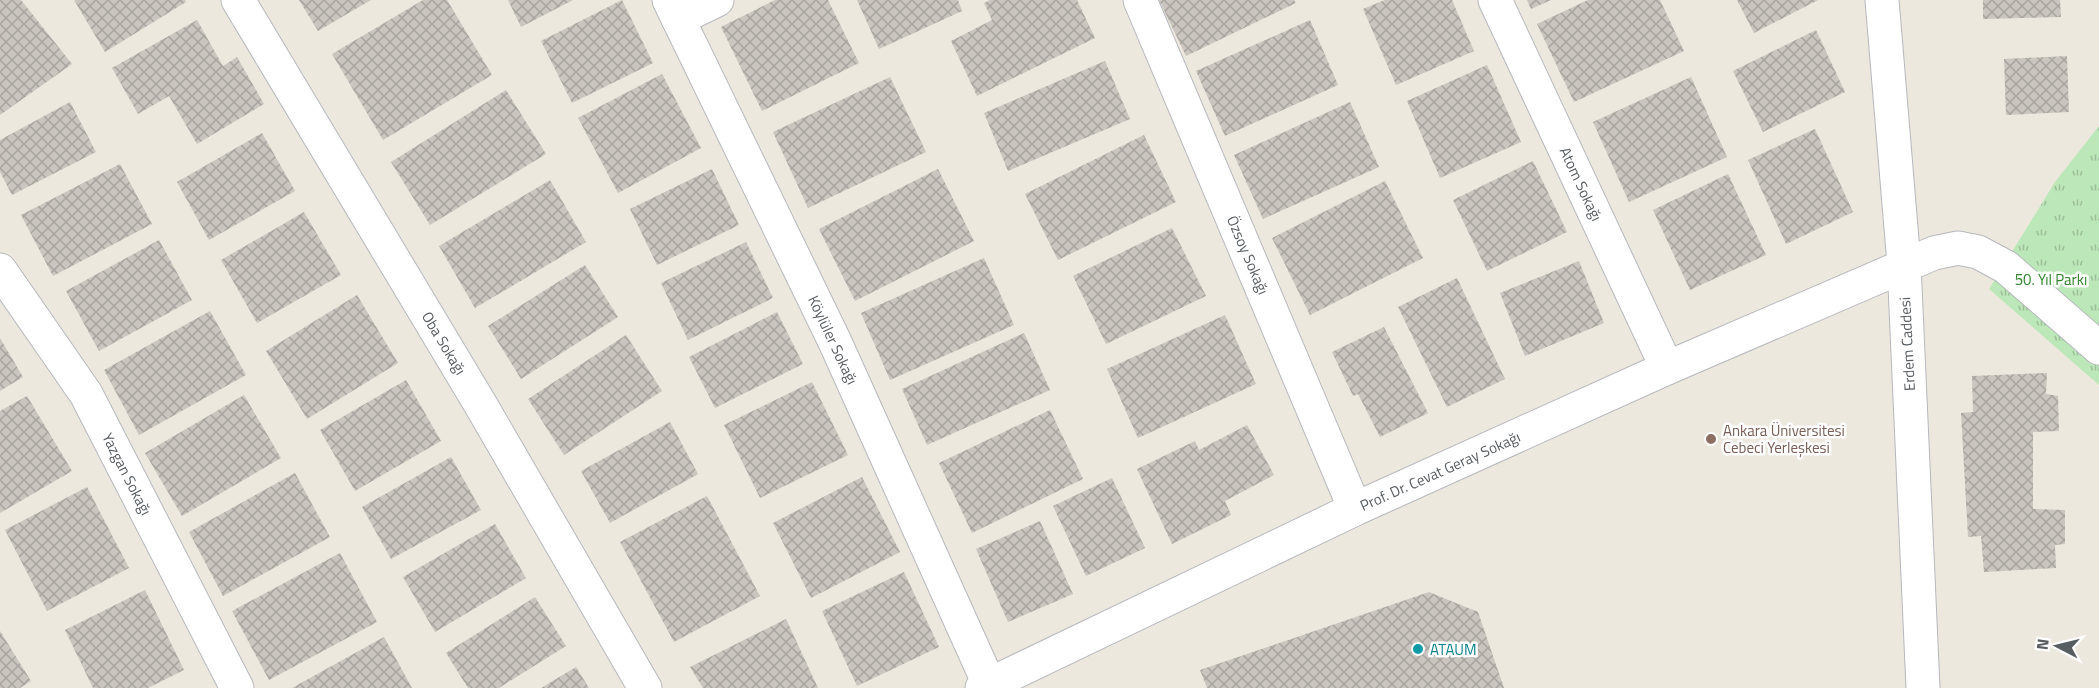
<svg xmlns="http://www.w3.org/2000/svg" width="2099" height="688" viewBox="0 0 2099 688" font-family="'Titillium Web',sans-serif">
<defs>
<pattern id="park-tufts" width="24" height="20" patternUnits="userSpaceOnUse" patternTransform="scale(1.5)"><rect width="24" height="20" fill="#bce7b8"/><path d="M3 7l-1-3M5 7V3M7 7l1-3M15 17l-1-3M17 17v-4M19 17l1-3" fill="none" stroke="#9cbe99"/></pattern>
<pattern id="building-cross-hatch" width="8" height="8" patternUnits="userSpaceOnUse" patternTransform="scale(1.5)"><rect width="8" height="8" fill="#cac5be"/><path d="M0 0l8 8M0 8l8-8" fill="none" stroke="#a7a39e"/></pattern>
</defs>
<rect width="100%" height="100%" fill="#ede8de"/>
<!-- park -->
<path fill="url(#park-tufts)" d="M2099 126V385L1989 289 2055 182Z"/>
<!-- building -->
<g fill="url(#building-cross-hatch)">
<path d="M0 0H21L72 64 0 115Z"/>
<path d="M74 0H185L186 2 105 52Z"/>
<path d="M299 0H371L318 31Z"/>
<path d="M423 0H447L492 75 383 140 332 54Z"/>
<path d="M508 0H573L521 27Z"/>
<path d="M622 0 653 63 572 103 541 41Z"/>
<path d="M775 0H828L859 63 762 111 721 27Z"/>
<path d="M857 0H958L962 11 879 49Z"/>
<path d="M990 0H1077L1095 38 977 96 951 41 992 20 984 3Z"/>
<path d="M1159 0H1294L1296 3 1186 56Z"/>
<path d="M1385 0H1452L1474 51 1396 85 1363 9Z"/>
<path d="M1527 0H1551L1531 9Z"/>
<path d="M1588 0H1660L1684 51 1574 102 1537 24Z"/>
<path d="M1737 0H1818L1754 33Z"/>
<path d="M1983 0H2060L2061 17 1983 19Z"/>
<path d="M197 20 223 66 237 57 264 104 197 144 169 96 138 114 112 68Z"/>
<path d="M1310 20 1338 85 1225 136 1196 71Z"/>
<path d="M1816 30 1845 92 1763 132 1733 71Z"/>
<path d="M2067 56 2069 112 2006 115 2004 59Z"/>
<path d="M1105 61 1130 119 1008 171 984 113Z"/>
<path d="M1487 65 1521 142 1440 178 1407 101Z"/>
<path d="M662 74 701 148 618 193 578 118Z"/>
<path d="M890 77 926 152 808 208 773 132Z"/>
<path d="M1691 77 1727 157 1629 202 1593 122Z"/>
<path d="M506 90 546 154 430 225 391 162Z"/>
<path d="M70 102 96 152 12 195 0 172V140Z"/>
<path d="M1350 102 1379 167 1263 219 1234 155Z"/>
<path d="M1815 129 1853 212 1786 244 1748 160Z"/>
<path d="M262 133 295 191 209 240 177 182Z"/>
<path d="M1144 135 1176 202 1058 260 1025 194Z"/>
<path d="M1533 161 1567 232 1487 271 1453 200Z"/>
<path d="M120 164 152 224 53 276 21 215Z"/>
<path d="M712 169 739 225 657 265 630 209Z"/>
<path d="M938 169 974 241 855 301 819 229Z"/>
<path d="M1728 174 1766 255 1690 290 1653 210Z"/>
<path d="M550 180 586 242 475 308 439 246Z"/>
<path d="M1385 181 1423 258 1310 315 1272 238Z"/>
<path d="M304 212 341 275 257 323 221 260Z"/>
<path d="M1172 228 1206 296 1106 344 1073 276Z"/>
<path d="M159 240 192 300 99 351 66 291Z"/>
<path d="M746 242 773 298 688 340 661 283Z"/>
<path d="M984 258 1014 325 890 380 861 313Z"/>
<path d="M1579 261 1604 323 1525 356 1500 293Z"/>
<path d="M585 265 618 317 521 379 488 326Z"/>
<path d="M1457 278 1505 379 1447 407 1398 307Z"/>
<path d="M357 295 398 363 307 419 266 351Z"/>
<path d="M210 311 246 375 139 435 104 370Z"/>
<path d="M777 312 803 364 715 408 689 357Z"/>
<path d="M1225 315 1256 384 1138 438 1107 369Z"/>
<path d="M1384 327 1428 413 1380 437 1358 394 1353 396 1332 352Z"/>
<path d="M1024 333 1050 390 927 445 902 389Z"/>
<path d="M626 335 662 391 564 455 528 399Z"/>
<path d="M0 338 23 377 0 391Z"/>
<path d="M2047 373 2046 394 2058 396 2059 431 2033 432V509L2065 510V544L2055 545 2056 568 1984 572 1981 536 1968 537 1961 413 1973 412 1972 376Z"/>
<path d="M406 380 441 441 355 491 320 430Z"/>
<path d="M812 382 848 455 760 498 724 425Z"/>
<path d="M244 395 281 458 182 516 145 453Z"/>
<path d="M27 396 72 471 0 513V411Z"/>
<path d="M1050 410 1083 479 972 533 939 463Z"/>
<path d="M670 422 698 474 610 523 581 471Z"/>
<path d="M1247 425 1274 475 1225 501 1231 515 1172 544 1137 469 1195 441 1199 450Z"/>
<path d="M451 457 481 510 391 559 362 507Z"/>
<path d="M295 473 330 537 223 596 189 532Z"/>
<path d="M862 477 900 552 811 598 773 523Z"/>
<path d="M1112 478 1145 548 1086 576 1053 506Z"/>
<path d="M87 487 129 568 47 611 5 530Z"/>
<path d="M707 496 760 596 674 642 620 542Z"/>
<path d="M1040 521 1073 594 1008 622 976 549Z"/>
<path d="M495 524 526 578 435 632 403 577Z"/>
<path d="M340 553 377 622 269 680 232 611Z"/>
<path d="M904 572 939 647 857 686 822 611Z"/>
<path d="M145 590 184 670 148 688H93L65 630Z"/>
<path d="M1429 592 1478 612 1504 688H1207L1200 670Z"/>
<path d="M535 597 566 646 499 688H468L446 653Z"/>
<path d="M786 619 818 688H703L690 667Z"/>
<path d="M0 631 31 681 20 688H0Z"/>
<path d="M384 637 412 688H292Z"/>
<path d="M576 667 589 688H541Z"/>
</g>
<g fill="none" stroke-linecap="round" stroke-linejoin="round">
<defs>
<g id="minor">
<path d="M238 0 482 407 645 688"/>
<path d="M669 0 835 342 989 684"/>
<path d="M1140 0 1355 509"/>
<path d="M1495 0 1667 368"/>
<path d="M1882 0 1904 264 1923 688"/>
<path d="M678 19 717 0"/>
<path d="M0 270 86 394 237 688"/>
<path d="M982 688 1355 509 1667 368 1934 253 1958 248 1978 252 2006 267 2099 348"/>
</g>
</defs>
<!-- minor casing -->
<use href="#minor" stroke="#b5b8bd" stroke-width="35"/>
<!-- minor -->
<use href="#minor" stroke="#fff" stroke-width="33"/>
</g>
<!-- markers -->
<circle fill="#8d6e63" stroke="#fff" stroke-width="2" cx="1711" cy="439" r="6"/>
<circle fill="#0f9aa8" stroke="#fff" stroke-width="2" cx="1418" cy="649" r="6"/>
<g text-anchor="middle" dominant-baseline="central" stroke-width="5" stroke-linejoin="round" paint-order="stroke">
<!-- street labels -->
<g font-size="15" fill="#585d61" stroke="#fff">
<text transform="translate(1581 184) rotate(65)">Atom Sokağı</text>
<text transform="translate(1248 255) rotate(67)">Özsoy Sokağı</text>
<text transform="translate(833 340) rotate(65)">Köylüler Sokağı</text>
<text transform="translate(444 343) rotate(59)">Oba Sokağı</text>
<text transform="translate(1907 344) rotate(-93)">Erdem Caddesi</text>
<text transform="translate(1440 471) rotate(-24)">Prof. Dr. Cevat Geray Sokağı</text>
<text transform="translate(127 474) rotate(63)">Yazgan Sokağı</text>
</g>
<!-- park labels -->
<g font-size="15" fill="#30852d" stroke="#fff">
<text x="2051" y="279">50. Yıl Parkı</text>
</g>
<!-- education labels -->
<g font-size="15" fill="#785e54" stroke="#fff" text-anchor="start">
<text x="1723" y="430">Ankara Üniversitesi<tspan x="1723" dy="17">Cebeci Yerleşkesi</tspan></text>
</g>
<!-- culture labels -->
<g font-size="15" fill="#0d838f" stroke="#fff" text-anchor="start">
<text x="1430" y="649">ATAUM</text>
</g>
</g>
<!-- north arrow -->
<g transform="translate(2057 646) rotate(277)" stroke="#ffffff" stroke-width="4.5" paint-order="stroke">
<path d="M0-4.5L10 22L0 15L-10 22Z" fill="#585d61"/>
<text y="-9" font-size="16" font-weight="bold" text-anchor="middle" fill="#585d61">N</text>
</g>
</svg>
